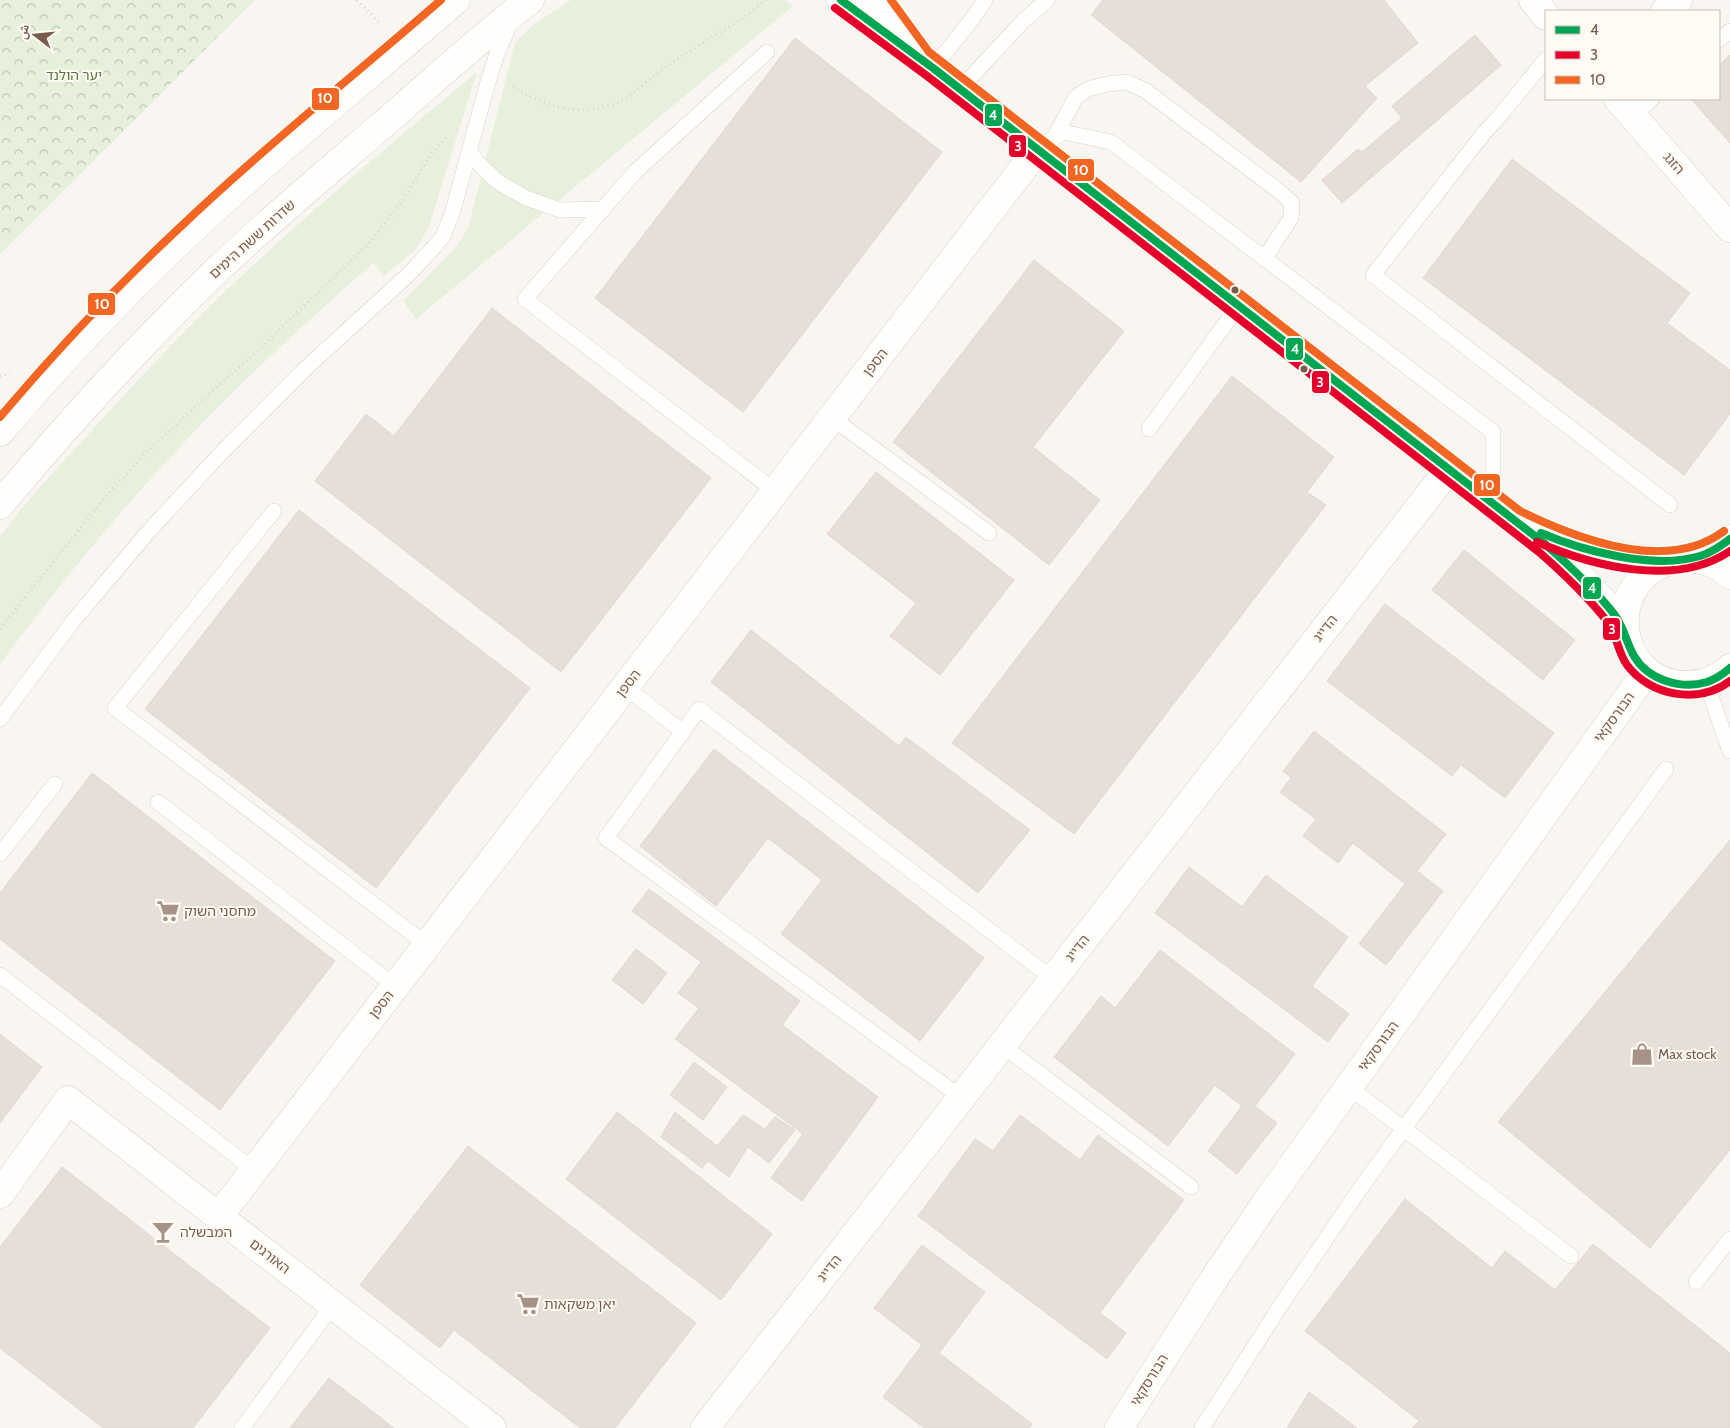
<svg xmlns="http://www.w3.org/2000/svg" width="1730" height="1428" viewBox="0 0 1730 1428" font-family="Cabin,'Noto Naskh Arabic','Noto Sans Hebrew',sans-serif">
<defs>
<pattern id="forest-crowns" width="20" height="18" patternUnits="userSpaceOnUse" patternTransform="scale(1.25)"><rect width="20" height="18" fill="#e7f0db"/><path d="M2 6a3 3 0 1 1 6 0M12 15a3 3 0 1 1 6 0" fill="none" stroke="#c0c6b4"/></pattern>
</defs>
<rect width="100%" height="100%" fill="#f9f5f0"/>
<!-- forest -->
<path fill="url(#forest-crowns)" d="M0 0H255L0 254Z"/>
<!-- green -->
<g fill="#e7f0db">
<path d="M571 0H785L793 6 416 319 403 301 458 245 468 228 515 43 533 25Z"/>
<path d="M477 72 429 226 416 249 384 276 373 263C312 317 251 372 194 432 124 505 60 583 0 664V536C29 497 64 461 97 425 133 385 169 347 207 309 292 226 385 149 477 72Z"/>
</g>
<!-- building -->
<g fill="#e6ded7" stroke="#e2d8d2">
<path d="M1103 0H1384L1418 43 1365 86 1377 98 1301 182 1091 15Z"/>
<path d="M1475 35 1501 65 1342 203 1322 180 1358 149 1362 152 1402 118 1392 106Z"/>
<path d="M795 38 942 152 743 412 595 298Z"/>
<path d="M1730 55V143L1691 99H1719V65Z"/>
<path d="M1512 159 1690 293 1667 323 1730 370V414L1684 475 1423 278Z"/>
<path d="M1034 260 1124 331 1033 447 1100 500 1049 565 893 442Z"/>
<path d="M492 308 711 478 561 672 315 481 366 414 394 436Z"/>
<path d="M1232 376 1334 457 1307 492 1326 505 1074 834 952 743Z"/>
<path d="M876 472 1014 580 940 675 890 636 916 603 827 534Z"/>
<path d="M299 510 530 688 376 888 145 709Z"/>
<path d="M1464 550 1575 640 1543 680 1432 590Z"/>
<path d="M1385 604 1554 733 1505 798 1461 765 1452 776 1327 681Z"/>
<path d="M751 630 899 746 906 737 1030 830 978 893 711 682Z"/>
<path d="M1314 731 1446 834 1417 871 1443 891 1386 965 1359 944 1405 884 1353 843 1338 863 1303 836 1316 819 1280 792 1291 778 1283 771Z"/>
<path d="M714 749 984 958 920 1041 781 934 822 880 768 838 716 906 640 846Z"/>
<path d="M92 773 335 961 220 1110 0 939V893Z"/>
<path d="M1730 840V1150L1650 1248 1498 1122Z"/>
<path d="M1189 867 1242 907 1266 875 1348 937 1312 986 1349 1014 1328 1042 1155 913Z"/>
<path d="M649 889 800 1001 782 1025 878 1097 802 1201 771 1178 803 1134 675 1039 699 1008 678 993 701 962 632 911Z"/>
<path d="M636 949 667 973 643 1004 612 980Z"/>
<path d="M1160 950 1295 1054 1255 1106 1277 1123 1237 1174 1208 1151 1242 1106 1215 1085 1168 1146 1054 1057 1101 996 1115 1008Z"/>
<path d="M0 1034 42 1067 0 1123Z"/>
<path d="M694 1062 727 1087 703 1120 670 1095Z"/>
<path d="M617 1112 772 1234 721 1300 566 1179Z"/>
<path d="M675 1112 717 1146 743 1115 765 1129 775 1117 795 1130 769 1163 748 1147 729 1177 708 1161 702 1168 661 1137Z"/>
<path d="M1020 1115 1080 1160 1098 1135 1184 1200 1100 1313 1126 1333 1107 1359 918 1216 975 1139 993 1151Z"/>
<path d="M468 1146 696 1323 615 1428H580L454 1330 440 1348 360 1285Z"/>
<path d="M62 1167 270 1328 193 1428H103L0 1348V1247Z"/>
<path d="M1405 1199 1492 1268 1505 1251 1555 1290 1593 1244 1730 1353V1428H1412L1419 1421 1305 1331Z"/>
<path d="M922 1245 985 1292 939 1353 1032 1424 1029 1428H924L883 1397 922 1345 874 1308Z"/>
<path d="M329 1378 394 1428H290Z"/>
<path d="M1309 1392 1357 1428H1287Z"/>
</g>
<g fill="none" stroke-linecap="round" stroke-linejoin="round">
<defs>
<g id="lane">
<path d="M1719 40 1730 31"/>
<path d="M767 52 636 171 525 299 775 491"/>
<path d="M1546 59 1498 118 1484 133 1373 275 1670 505"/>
<path d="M933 68 970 22 985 0"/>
<path d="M960 89 1023 21 1047 0"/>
<path d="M1633 116 1652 99"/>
<path d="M1055 136 1076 97 1088 89 1107 84 1127 82 1146 91 1280 192 1292 203 1291 218 1264 259"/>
<path d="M1038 149 1063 132 1111 142 1493 432V503"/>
<path d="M469 151 477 162 498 182 526 198 560 210 604 209"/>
<path d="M832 418 989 533"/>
<path d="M1149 429 1239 305"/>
<path d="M274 511 115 708 427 945"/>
<path d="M1706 682 1730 751"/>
<path d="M625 687 683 732"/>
<path d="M0 719 74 620 148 532 225 449 306 368 409 274 434 247 443 236 452 214 488 82 498 51 512 20"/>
<path d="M158 802 395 986"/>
<path d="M0 854 55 784"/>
<path d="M0 975 254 1170"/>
<path d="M1002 1045 1191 1187"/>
<path d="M1349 1087 1571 1256"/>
<path d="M962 1098 606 838 699 709 1053 979"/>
<path d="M1696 1282 1730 1239"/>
<path d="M242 1428 333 1305"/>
<path d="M1202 1428 1283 1302 1362 1186 1666 769"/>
</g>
<g id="street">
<path d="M841 0 933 68 1515 520C1556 553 1594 585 1624 629"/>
<path d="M879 0 906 38"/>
<path d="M1533 0 1546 16"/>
<path d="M1665 11 1678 0"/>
<path d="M1618 99 1730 228"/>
<path d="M1541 533C1581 551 1624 559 1667 561"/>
<path d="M0 1194 68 1100 492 1428"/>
<path d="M219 1216 1038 149"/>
<path d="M705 1428 1449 469"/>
</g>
<g id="secondary">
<path d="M0 432C57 365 118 300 182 239 270 156 364 80 456 0"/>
<path d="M0 505C67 424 138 347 213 274 266 223 324 175 380 127 430 84 478 39 530 0"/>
<path d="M1692 558 1711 551 1730 539"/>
<path d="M1730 575C1716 561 1693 555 1674 560 1600 578 1613 687 1689 685 1704 684 1719 678 1730 668"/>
<path d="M1119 1428 1214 1279 1267 1201 1647 671"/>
</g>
</defs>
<!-- lane casing -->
<use href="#lane" stroke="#d7d1cb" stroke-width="16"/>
<!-- street casing -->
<use href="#street" stroke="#d7d1cb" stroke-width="29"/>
<!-- secondary casing -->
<use href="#secondary" stroke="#d9d2cb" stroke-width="29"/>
<!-- path -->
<g stroke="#dcd5d0" stroke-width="3" stroke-dasharray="1 4" stroke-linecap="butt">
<path d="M357 0 381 24"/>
<path d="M513 86C549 111 592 120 631 95 638 90 645 83 651 78 660 71 670 64 679 58 706 40 741 22 765 0"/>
<path d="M0 376 10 373"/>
<path d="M0 629 107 495 145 454 209 394 252 356 370 242 402 202 430 155 448 135"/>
</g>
<!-- lane -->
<use href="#lane" stroke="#fefefd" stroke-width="15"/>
<!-- street -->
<use href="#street" stroke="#fefefd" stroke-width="28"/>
<!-- secondary -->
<use href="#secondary" stroke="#fefefd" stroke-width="28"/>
<defs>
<g id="bus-1">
<path d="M841 0 933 68 1545 544C1570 566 1594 588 1614 614 1624 627 1626 642 1634 656 1648 680 1681 690 1707 682 1716 679 1723 674 1730 668"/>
<path d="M1541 533C1583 551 1654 570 1700 556 1711 553 1721 546 1730 539"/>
</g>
<g id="bus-2">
<path d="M835 8 927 76 1539 552C1563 573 1586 595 1606 620 1617 633 1617 651 1627 665 1650 696 1699 705 1730 681"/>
<path d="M1537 542C1592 566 1676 588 1730 551"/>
</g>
<g id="bus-3">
<path d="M891 0 929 52 1520 511C1577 539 1667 574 1724 531"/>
<path d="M0 417C55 352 113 290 175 232 260 151 352 77 441 0"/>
</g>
</defs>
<!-- bus-1 casing -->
<use href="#bus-1" stroke="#fffaf3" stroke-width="11"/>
<!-- bus-2 casing -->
<use href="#bus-2" stroke="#fffaf3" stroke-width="11"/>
<!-- bus-3 casing -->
<use href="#bus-3" stroke="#fffaf3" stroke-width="11"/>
<!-- bus-1 -->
<use href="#bus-1" stroke="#00a651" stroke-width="8"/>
<!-- bus-2 -->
<use href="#bus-2" stroke="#e4002b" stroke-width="8"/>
<!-- bus-3 -->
<use href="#bus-3" stroke="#f26522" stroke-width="8"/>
</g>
<!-- icons -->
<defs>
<symbol id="supermarket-bare" viewBox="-9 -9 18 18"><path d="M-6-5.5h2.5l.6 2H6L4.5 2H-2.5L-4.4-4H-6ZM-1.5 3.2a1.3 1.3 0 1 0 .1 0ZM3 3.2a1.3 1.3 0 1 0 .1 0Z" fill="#a69286" stroke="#fffaf3" stroke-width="2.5" paint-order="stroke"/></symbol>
<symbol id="shop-bare" viewBox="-9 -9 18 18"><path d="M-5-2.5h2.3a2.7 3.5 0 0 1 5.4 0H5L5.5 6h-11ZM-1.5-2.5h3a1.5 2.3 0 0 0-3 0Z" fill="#a69286" stroke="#fffaf3" stroke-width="2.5" paint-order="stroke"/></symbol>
<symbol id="bar-bare" viewBox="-9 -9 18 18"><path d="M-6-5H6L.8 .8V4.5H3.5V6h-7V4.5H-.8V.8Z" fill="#a69286" stroke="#fffaf3" stroke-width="2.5" paint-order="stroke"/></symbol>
</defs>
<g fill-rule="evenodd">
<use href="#supermarket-bare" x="152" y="895" width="32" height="32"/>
<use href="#shop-bare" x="1626" y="1038" width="32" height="32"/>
<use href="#bar-bare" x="147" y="1216" width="32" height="32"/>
<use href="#supermarket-bare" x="512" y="1288" width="32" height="32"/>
</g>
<!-- markers -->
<g fill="#7a5c4d" stroke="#fffaf3" stroke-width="2">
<circle cx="1235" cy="290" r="4.5"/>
<circle cx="1304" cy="369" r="4.5"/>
</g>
<g text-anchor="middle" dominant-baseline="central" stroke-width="4" stroke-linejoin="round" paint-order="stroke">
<!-- park labels -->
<g font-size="14" fill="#537a41" stroke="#fffaf3">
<text x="74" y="75">יער הולנד</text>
</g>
<!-- street labels -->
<g font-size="14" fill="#7a5c4d" stroke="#fffaf3">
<text transform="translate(1674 163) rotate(49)">הזגג</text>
<text transform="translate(252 239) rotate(-42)">שדרות ששת הימים</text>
<text transform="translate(875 362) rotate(-52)">הספן</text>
<text transform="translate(1325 628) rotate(-52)">הדייג</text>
<text transform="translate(628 683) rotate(-52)">הספן</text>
<text transform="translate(1614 717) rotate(-54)">הבורסקאי</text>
<text transform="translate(1077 948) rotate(-52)">הדייג</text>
<text transform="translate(381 1004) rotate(-52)">הספן</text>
<text transform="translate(1378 1046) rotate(-54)">הבורסקאי</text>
<text transform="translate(270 1256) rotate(38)">האורגים</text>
<text transform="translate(829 1268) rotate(-52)">הדייג</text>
<text transform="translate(1149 1380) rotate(-58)">הבורסקאי</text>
</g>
<!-- poi labels -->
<g font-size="14" fill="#7a5c4d" stroke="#fffaf3" text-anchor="start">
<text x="184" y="911">מחסני השוק</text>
<text x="1658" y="1054">Max stock</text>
<text x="180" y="1232">המבשלה</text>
<text x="544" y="1304">יאן משקאות</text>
</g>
</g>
<g stroke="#fffaf3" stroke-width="2">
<rect x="311" y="87" width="29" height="24" rx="5" fill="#f26522"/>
<rect x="984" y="103" width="19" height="24" rx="5" fill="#00a651"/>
<rect x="1008" y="134" width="19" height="24" rx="5" fill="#e4002b"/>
<rect x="1067" y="158" width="28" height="24" rx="5" fill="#f26522"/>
<rect x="87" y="292" width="29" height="24" rx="5" fill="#f26522"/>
<rect x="1285" y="337" width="19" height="24" rx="5" fill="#00a651"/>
<rect x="1311" y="370" width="19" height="24" rx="5" fill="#e4002b"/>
<rect x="1473" y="473" width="28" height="24" rx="5" fill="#f26522"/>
<rect x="1582" y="576" width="20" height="24" rx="5" fill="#00a651"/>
<rect x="1602" y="617" width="19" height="24" rx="5" fill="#e4002b"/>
</g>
<g font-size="14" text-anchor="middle" font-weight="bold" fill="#fff">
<text x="325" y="103">10</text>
<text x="993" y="120">4</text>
<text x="1018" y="151">3</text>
<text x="1081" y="175">10</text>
<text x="102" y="309">10</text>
<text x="1295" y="354">4</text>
<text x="1320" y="387">3</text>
<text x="1487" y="490">10</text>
<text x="1592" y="593">4</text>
<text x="1612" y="634">3</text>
</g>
<!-- legend -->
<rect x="1545" y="10" width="175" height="90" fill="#fffaf3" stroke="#cabbb1"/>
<rect x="1555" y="26" width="25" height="8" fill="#00a651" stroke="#cabbb1"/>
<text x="1590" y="35" font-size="15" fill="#7a5c4d">4</text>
<rect x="1555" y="51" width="25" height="8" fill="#e4002b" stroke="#cabbb1"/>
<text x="1590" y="60" font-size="15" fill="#7a5c4d">3</text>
<rect x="1555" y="76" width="25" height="8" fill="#f26522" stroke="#cabbb1"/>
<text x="1590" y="85" font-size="15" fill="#7a5c4d">10</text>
<!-- north arrow -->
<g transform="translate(35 35) rotate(286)" stroke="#fffaf3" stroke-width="4" paint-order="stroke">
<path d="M0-4L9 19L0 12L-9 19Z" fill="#7a5c4d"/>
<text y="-8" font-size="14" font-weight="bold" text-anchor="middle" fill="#7a5c4d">ش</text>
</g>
</svg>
